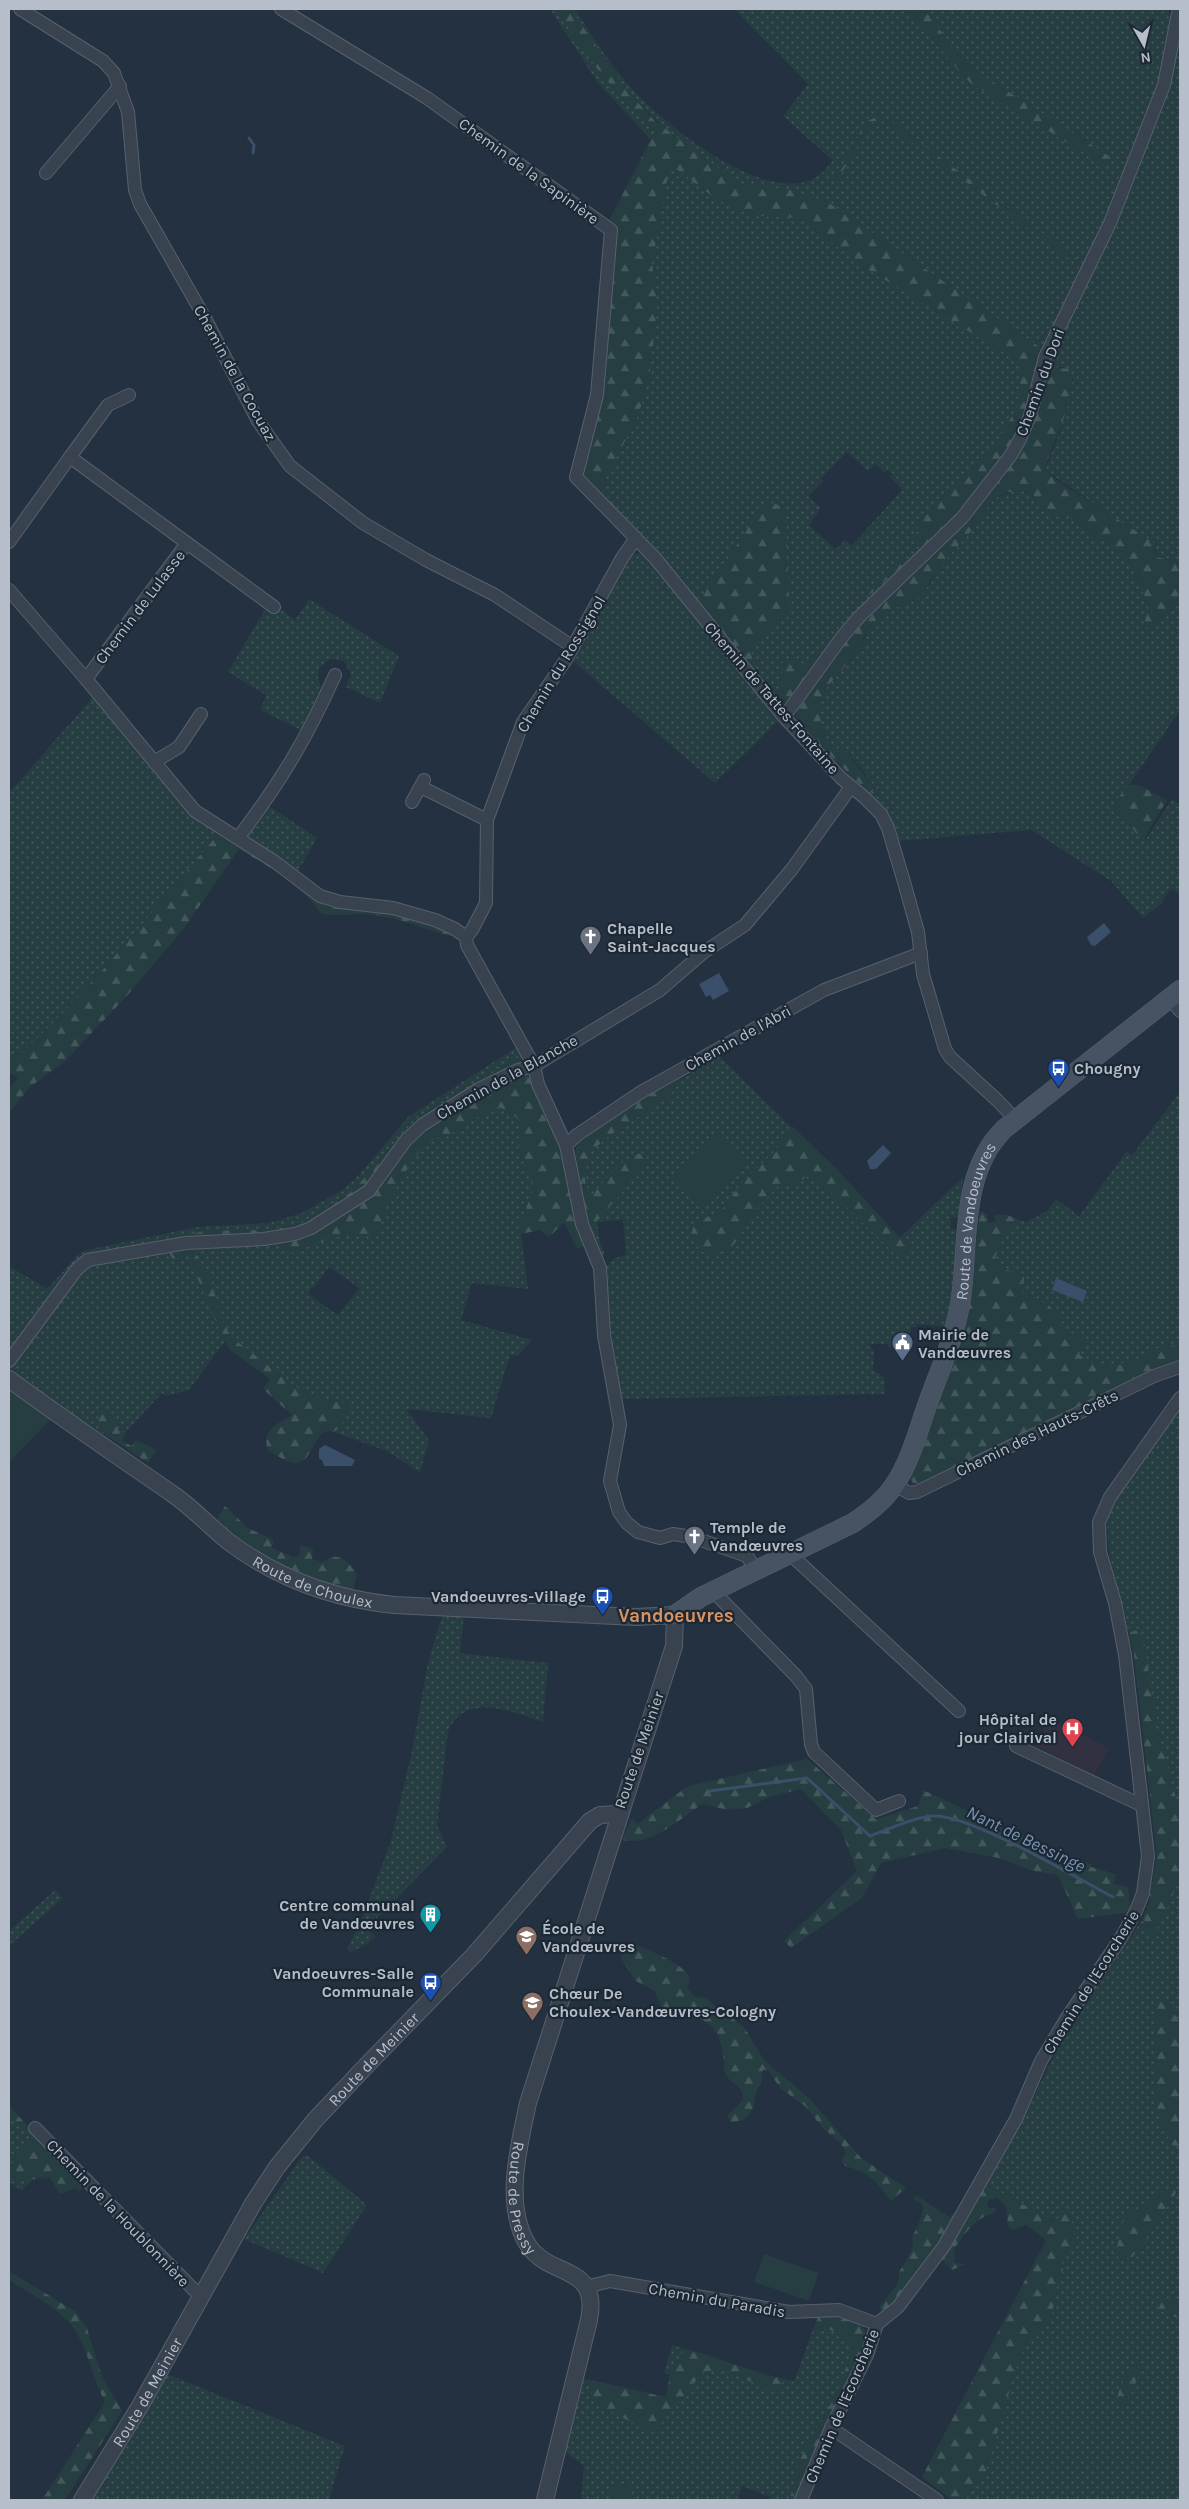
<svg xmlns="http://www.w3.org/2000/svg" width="1189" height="2509" viewBox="0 0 1189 2509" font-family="Karla,sans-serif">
<defs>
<pattern id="grass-dots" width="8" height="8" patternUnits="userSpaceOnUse" patternTransform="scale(1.25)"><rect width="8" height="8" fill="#263e41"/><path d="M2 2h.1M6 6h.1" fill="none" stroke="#43585b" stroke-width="1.8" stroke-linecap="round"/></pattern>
<pattern id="forest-firs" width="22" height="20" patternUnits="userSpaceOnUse" patternTransform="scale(1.25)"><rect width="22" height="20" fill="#263e41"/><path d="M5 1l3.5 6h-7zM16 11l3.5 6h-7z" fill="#43585b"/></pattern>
</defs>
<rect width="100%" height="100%" fill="#243140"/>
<!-- medical -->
<path fill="#323141" d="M1051 1718 1109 1748 1094 1776 1036 1746Z"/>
<!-- grass -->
<g fill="url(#grass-dots)" fill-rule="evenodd">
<path d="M550 9H558C584 58 616 92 655 131L659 123 626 90 571 9H575C593 38 612 67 635 92 668 128 793 229 832 160L783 116 808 84 734 9H907L963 76 973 85 1107 166 1112 158 966 65 924 9H1169C1176 49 1155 93 1141 130 1124 175 1106 220 1085 263 1072 292 1056 320 1041 348L826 201 742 185 791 196 1037 360 1005 451 959 512 852 617 780 705 579 476 595 430 602 392 618 227 608 223 651 140 598 83ZM847 452 868 471 875 464 885 473 888 470 893 474 890 477 902 490 852 545 845 540 836 549 809 525 821 508 808 496 823 481 821 479Z"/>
<path d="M1180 36V562L1157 556 1155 546 1045 470 1059 434 1073 379 1064 367 1049 368 1171 73Z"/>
<path d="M1015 490C1044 491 1040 521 1066 512L1095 538 1110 542 1127 557 1149 606 1144 626 1149 628 1180 601V710L1129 785 1109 809 1123 816 1136 833 1146 839 1172 799 1180 805V894L1170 889 1161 904 1143 918 1111 881 1031 830 898 841 893 823 870 794 875 788C868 777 859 765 849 755 845 751 840 751 836 748 824 739 819 725 819 711 820 675 865 662 866 631L876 620 895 608 914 601 930 584 939 567 968 535 993 499Z"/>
<path d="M633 554H643L649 559 778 721 715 783 573 661 629 556Z"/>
<path d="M309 599 399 656 380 703 346 687 351 674 344 661 330 659 319 668 318 678 322 690 305 732 260 710 266 695 228 672 266 608 275 613 279 608 295 620Z"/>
<path d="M93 697 187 812 218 834C151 913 87 996 9 1064V793Z"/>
<path d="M269 806 317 838 297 873 248 839 247 834Z"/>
<path d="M517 1047 521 1056 418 1118 400 1136 375 1167 351 1192 305 1222 292 1226 262 1230 207 1231 85 1255 9 1355V1266L47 1289 77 1256 86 1250 197 1227 269 1223 302 1213 344 1189 358 1176 408 1117Z"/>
<path d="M719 1056 787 1123 894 1243 963 1177 959 1217 951 1218V1229L958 1230 954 1290 947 1327 917 1324 916 1327H911L909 1348 888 1347V1344H870L874 1354 873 1370 884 1377 885 1394 621 1399 609 1320 607 1266 615 1258 626 1255 623 1220 597 1222 599 1239 605 1254 602 1257 591 1229 575 1151 579 1143Z"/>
<path d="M527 1075 559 1143 564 1222 550 1236 540 1230 521 1234 528 1289 472 1283 461 1320 532 1340 518 1356 510 1355 491 1418 406 1409 429 1440 420 1473 387 1451 328 1430 321 1433 307 1457 293 1463 299 1389 264 1368 229 1336 189 1390 166 1396 162 1393 125 1433 120 1444 92 1427 91 1429 10 1372V1366L86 1265 192 1246 193 1249 277 1242 312 1231 411 1138ZM329 1267 359 1288 338 1315 309 1295 310 1289 314 1287Z"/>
<path d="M1180 1092V1360L1153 1369 917 1484 911 1480 970 1299 980 1211 987 1214 988 1223 995 1222V1215H1006L1026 1222 1047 1211 1056 1199 1079 1216 1127 1151 1132 1155Z"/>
<path d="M1180 1408V2500H953L922 2477 1056 2222 985 2184 1021 2123 1065 2033 1132 1936 1144 1916 1149 1903 1157 1856 1134 1654 1109 1555 1107 1520 1118 1497Z"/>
<path d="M464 1614 460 1653 548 1663 543 1722C512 1712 466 1691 448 1731L437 1825 447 1847 367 1928 375 1937 367 1944 349 1953 348 1947 360 1923 390 1844 412 1751 428 1662 442 1616Z"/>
<path d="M55 1890 63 1898 9 1946V1931Z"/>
<path d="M9 2107 57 2157 21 2191 12 2183 9 2186Z"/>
<path d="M307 2155 367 2205 323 2273 244 2239 301 2158Z"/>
<path d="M818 2316 863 2328 866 2335 797 2500H768L770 2497 742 2486 737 2500H581L584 2466 564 2451 582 2378 666 2397 670 2375 664 2373 672 2345 711 2356 753 2372 794 2381Z"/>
<path d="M167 2374 345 2446 329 2500H91Z"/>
</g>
<!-- forest -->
<g fill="url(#forest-firs)">
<path d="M558 9H571L626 90 655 121 740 184 791 190 826 201 1041 348 1020 427 1005 451 959 512 924 545H918L915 542 918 523 948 494 964 473 979 464 994 448 1017 407 1022 364 864 267 799 218 760 216 737 210 716 199 670 164 652 263 657 306 649 379 638 416 600 489 615 505 614 508 579 476 595 430 602 392 618 227 608 223 655 131C616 92 584 58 558 9Z"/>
<path d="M907 9H924L966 65 1112 158 1107 167 973 85 963 76Z"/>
<path d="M876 117 888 119 1080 261 1078 265 886 123 878 120 871 123 838 179 835 178 866 122Z"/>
<path d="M1050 367 1069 369C1083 389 1049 447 1045 470L1059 482 1153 542 1157 557 1180 562V601L1149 628 1144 625 1149 606 1127 557 1110 542 1095 538 1066 512 1053 519 1034 496 1026 491 1007 492 993 499 968 535 939 567 923 593 914 601 895 608 876 620 866 630 861 648 825 689 819 711 823 734 836 748 847 753 875 788 870 794 802 728 796 717 798 708 856 628 966 524 1018 456 1033 427Z"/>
<path d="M771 503 782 506C790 527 786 535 787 556 788 577 790 597 788 618L782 613 756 646V651L751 653 755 668 778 698 783 678 781 667 783 661 789 659 805 664 817 654 820 656 789 700 780 705 698 602 764 505Z"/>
<path d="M904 554 908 561 868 596 864 593Z"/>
<path d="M1129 785H1139L1167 800 1144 839 1136 833 1123 816 1109 809Z"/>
<path d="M218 834 268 864 316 901 328 907 407 915 456 935 449 936C424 929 400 918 374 915 356 912 337 918 320 913 305 886 265 865 239 849L185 927 125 998 63 1063 30 1087 9 1113V1089L18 1077 9 1073V1064C87 996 151 913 218 834Z"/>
<path d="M521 1056V1062L431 1115 366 1188 293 1232 171 1240 170 1237 207 1231 262 1230 292 1226 305 1222 351 1192 375 1167 400 1136 418 1118Z"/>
<path d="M525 1074 530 1079 559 1143 584 1246 577 1249 564 1222 549 1237 540 1230 521 1234V1221L534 1188 518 1148 520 1122 516 1117 499 1107 489 1111 443 1138C420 1130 381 1216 376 1236 341 1231 321 1242 289 1254L277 1242 341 1213 421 1128 514 1076Z"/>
<path d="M682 1078 668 1098 614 1132 589 1153 585 1180 586 1186 592 1195C603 1183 626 1151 644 1154L647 1164 597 1221V1228L591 1229C583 1205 568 1167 579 1143L628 1105Z"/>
<path d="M792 1126 835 1167 912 1251 897 1256 812 1174 793 1185 780 1184C770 1195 760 1205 751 1217 736 1239 733 1261 700 1251L692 1234 693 1225 723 1209 741 1183 775 1151Z"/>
<path d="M980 1211 987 1214 988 1223 995 1222V1215H1006L1019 1219C1006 1234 999 1243 994 1262L1006 1270 1024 1274 1023 1295C1053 1305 1052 1305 1067 1332L1084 1337 1086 1344 1079 1354C1090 1368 1123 1365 1139 1358 1148 1355 1155 1348 1164 1346 1169 1345 1175 1346 1180 1346V1360L1153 1369 920 1484 913 1483 909 1477 970 1299Z"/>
<path d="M193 1249 211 1279 221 1319 229 1333 239 1343 299 1389 322 1399 348 1403 350 1408 340 1428 333 1432C311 1425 316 1464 294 1463 286 1462 275 1454 268 1451 261 1430 277 1424 292 1415L263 1389 270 1379 230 1350 224 1340 188 1256 173 1259 168 1252Z"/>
<path d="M109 1411 116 1416 117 1429 125 1433 122 1441 132 1446 136 1440 157 1450 148 1463 99 1430 97 1421 101 1412Z"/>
<path d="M225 1506 248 1528 274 1540 272 1548 293 1557 299 1555 301 1545 313 1548 312 1559 322 1562C339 1550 347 1560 357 1574L353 1591C302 1576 256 1556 217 1519Z"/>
<path d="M1137 1630 1144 1643 1148 1662 1149 1688 1155 1701 1157 1717 1155 1732 1161 1742 1179 1810 1180 1876 1163 1919 1151 1937 1146 1934 1144 1916 1149 1903 1157 1856 1134 1654 1129 1633Z"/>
<path d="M807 1759 876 1819 918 1806 923 1790 1026 1838 1091 1864V1867L1116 1874 1114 1884 1128 1887 1131 1912 1078 1919 1058 1875 1030 1870 999 1858 945 1848 881 1863 862 1898 791 1948 784 1941 857 1871 841 1830 801 1789 769 1797 747 1808 727 1810 702 1804C680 1819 649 1848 622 1840L632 1818 637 1824 688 1786Z"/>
<path d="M629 1942C645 1949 676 1960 687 1973 691 1978 689 1983 687 1988L694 1996 705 1998 744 2027 764 2060 811 2100 861 2158 906 2188 891 2201C876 2181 870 2173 845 2166L841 2161 846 2153 841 2144 821 2126 805 2106 780 2088 768 2070H763C762 2074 762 2078 761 2082 761 2086 757 2088 756 2093 753 2110 752 2121 731 2122L727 2116 743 2100C744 2085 731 2085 725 2073 723 2067 725 2060 723 2054 718 2021 703 2017 674 2018L661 2006 655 1991 636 1981 620 1957Z"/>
<path d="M1161 2000C1175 2004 1172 2014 1180 2022L1179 2146 1171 2145 1154 2106 1155 2009Z"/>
<path d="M9 2106 84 2186 80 2191 75 2188 60 2194 50 2178 12 2181 9 2184V2167L31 2138 9 2117Z"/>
<path d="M985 2184 1055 2222 1064 2209 1072 2221 1076 2239 1062 2259 1063 2271 1058 2282 1052 2315 1029 2342 1019 2358 986 2471 965 2500H953L922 2477 1046 2240 1026 2225 1013 2230 1008 2226C1007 2213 1009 2204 996 2198L989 2200 987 2205 989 2208 996 2209 995 2213C976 2216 965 2234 954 2249L955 2263 966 2264 952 2270 942 2260 961 2230Z"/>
<path d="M1173 2189 1176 2192 1171 2202 1149 2229 1146 2242 1132 2257 1119 2259 1116 2252 1124 2216 1165 2190Z"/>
<path d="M916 2195 949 2217 953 2214 956 2216 893 2304 881 2312 880 2306 896 2286 899 2279V2272L910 2254 913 2245 912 2237 918 2226 923 2210 921 2203 914 2199Z"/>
<path d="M9 2271 76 2312 87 2328 102 2377 122 2411 65 2500H42L105 2402C92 2377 88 2348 72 2326 59 2308 27 2292 9 2280Z"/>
<path d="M1164 2297 1180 2303V2319L1158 2310Z"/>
<path d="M818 2316C832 2316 862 2315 866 2334 867 2341 863 2350 861 2357L797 2500H789L794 2488 798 2464 824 2414 839 2393 851 2349C845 2329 833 2330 815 2329Z"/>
<path d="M685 2349 784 2380 776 2392 720 2369 703 2372 656 2430 652 2428 648 2431 593 2402 590 2381 666 2397 671 2369Z"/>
<path d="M1136 2365 1141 2371 1124 2406H1120C1112 2394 1127 2377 1133 2366Z"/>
</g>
<!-- garden -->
<g fill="#263e41">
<path d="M717 1133 748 1165 702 1209 672 1177Z"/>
<path d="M9 1389 52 1418 9 1462Z"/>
<path d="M764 2254 819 2273 809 2301 754 2282Z"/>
<path d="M614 2482 633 2488 629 2500H609Z"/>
</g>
<!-- water -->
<g fill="#3a4f69">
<path d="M1104 923 1111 932 1095 946 1091 945 1087 937Z"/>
<path d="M719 973 729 991 713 1000 710 995 706 997 699 984Z"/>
<path d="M883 1145 891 1153 876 1169H870L867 1161Z"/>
<path d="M1056 1278 1087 1291 1083 1302 1052 1290Z"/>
<path d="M325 1445 355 1460 352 1466H324L322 1460 319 1459V1449Z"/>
</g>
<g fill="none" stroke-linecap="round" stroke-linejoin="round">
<!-- stream -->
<g stroke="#3a4f69" stroke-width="3">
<path d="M249 138 254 145 253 153"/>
<path d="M710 1791 807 1778 870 1836C887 1830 914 1817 932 1816 969 1813 1076 1878 1113 1897"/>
</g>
<defs>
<g id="minor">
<path d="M20 9 103 61 114 73 128 112 135 190 140 204 206 320 258 421 290 466 363 523 426 560 495 595 573 647"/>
<path d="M281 9 427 98 611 230 597 395 576 477 655 558 784 717 841 778 865 798 881 814 888 828 904 882 918 932 923 974 945 1049 950 1057 998 1101 1016 1120"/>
<path d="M46 173 120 86"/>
<path d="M70 457 108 405 129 395"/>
<path d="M9 542 70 457 187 543 86 679"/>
<path d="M187 543 274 607"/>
<path d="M9 590 86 679 195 811 275 862 320 896 340 902 393 908 435 920 455 929 466 937 467 945 534 1066 538 1084 566 1145 582 1224 600 1268 604 1335 620 1425 610 1481 619 1512 627 1523 638 1532 660 1538 673 1534 692 1537 747 1556 756 1570"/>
<path d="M784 717 842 637 859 617 962 518 1011 455 1020 439 1030 416 1045 357 1110 223 1164 85 1178 13"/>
<path d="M154 762 179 747 201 714"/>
<path d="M421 787 487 820"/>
<path d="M412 802 424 780"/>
<path d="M238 838C280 783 307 738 335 675"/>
<path d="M466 937 472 930 486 903 487 820 523 722 565 661 622 558 636 538"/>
<path d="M1170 998 1180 1011"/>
<path d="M566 1145 577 1135 641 1092 824 990 921 953"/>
<path d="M9 1361 77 1269 88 1260 186 1243 264 1239 295 1234 311 1228 369 1191 406 1140 422 1125 479 1089 518 1070 534 1066 660 990 704 952 745 925 792 869 851 787"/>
<path d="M895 1485 909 1493 917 1492 1154 1376 1180 1367"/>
<path d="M789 1553 959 1711"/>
<path d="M713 1591 796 1676 806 1689 811 1744 814 1752 876 1810 899 1801"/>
<path d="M1016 1746 1141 1805"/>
<path d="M35 2128 201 2297"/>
<path d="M586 2287 610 2281 789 2312 839 2310 877 2324"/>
<path d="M831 2428 937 2500"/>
<path d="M801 2500 831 2428 867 2355 877 2324 898 2307 944 2246 1016 2119 1041 2061 1066 2019 1121 1938 1136 1911 1143 1893 1148 1856 1125 1655 1115 1603 1100 1552 1099 1522 1110 1497 1180 1398"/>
</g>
<g id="tertiary">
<path id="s1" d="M9 1379C63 1419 119 1457 174 1495 194 1509 210 1527 229 1542 277 1578 334 1599 394 1605L636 1617 675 1615 674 1646 528 2103C519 2146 503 2205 528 2245 550 2279 600 2263 589 2320L545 2500"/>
<path id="s2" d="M82 2500 140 2406 254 2202 277 2167 315 2120 366 2066 474 1955 590 1821 600 1815 620 1814"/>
</g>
<g id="secondary">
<path id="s3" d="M675 1615 701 1597 853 1523C869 1512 884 1501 895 1484 911 1460 919 1427 929 1400 941 1367 956 1333 961 1298 969 1241 960 1173 1004 1129L1180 990"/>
</g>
</defs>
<!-- minor casing -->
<use href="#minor" stroke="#57616d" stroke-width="14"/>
<!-- tertiary casing -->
<use href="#tertiary" stroke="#57616d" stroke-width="18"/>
<!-- secondary casing -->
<use href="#secondary" stroke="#57616d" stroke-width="20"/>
<!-- minor -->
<use href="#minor" stroke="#394350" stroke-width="12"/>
<!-- tertiary -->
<use href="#tertiary" stroke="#394350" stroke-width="16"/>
<!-- secondary -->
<use href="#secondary" stroke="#475263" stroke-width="19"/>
</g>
<!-- icons -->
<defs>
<symbol id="church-pin" viewBox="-11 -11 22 30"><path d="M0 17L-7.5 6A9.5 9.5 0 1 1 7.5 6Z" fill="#6b7280" stroke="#1d2835"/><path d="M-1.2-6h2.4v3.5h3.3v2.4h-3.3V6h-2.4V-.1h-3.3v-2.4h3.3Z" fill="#fff"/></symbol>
<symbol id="bus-pin" viewBox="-11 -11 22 30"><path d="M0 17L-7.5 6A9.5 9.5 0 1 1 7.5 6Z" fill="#1a4fb4" stroke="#1d2835"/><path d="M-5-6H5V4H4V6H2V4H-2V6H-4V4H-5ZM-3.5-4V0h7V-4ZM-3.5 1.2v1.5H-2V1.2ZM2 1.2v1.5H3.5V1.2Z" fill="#fff"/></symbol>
<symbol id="civic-pin" viewBox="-11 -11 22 30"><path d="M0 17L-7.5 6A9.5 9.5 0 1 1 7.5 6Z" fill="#5c6f8a" stroke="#1d2835"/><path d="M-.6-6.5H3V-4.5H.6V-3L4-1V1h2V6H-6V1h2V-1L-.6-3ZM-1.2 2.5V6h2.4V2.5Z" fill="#fff"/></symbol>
<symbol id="hospital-pin" viewBox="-11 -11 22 30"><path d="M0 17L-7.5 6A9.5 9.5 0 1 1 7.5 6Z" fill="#e0444e" stroke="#1d2835"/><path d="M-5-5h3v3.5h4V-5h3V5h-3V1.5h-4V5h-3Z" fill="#fff"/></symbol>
<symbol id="building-pin" viewBox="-11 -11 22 30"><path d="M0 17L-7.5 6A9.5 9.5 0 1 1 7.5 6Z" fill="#0f9aa8" stroke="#1d2835"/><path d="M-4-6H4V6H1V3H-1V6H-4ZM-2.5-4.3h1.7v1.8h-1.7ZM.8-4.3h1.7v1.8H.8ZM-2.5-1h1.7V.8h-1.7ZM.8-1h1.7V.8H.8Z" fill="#fff"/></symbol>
<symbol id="school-pin" viewBox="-11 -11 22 30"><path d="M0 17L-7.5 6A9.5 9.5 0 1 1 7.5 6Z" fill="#8d6e63" stroke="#1d2835"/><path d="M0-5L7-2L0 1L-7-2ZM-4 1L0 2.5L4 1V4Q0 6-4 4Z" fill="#fff"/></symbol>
</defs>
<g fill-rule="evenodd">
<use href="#church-pin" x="578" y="924" width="25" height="34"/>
<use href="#bus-pin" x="1046" y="1056" width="25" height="34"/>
<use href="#civic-pin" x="890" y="1330" width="25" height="34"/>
<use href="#church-pin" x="682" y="1524" width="25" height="34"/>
<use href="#bus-pin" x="590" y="1584" width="25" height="34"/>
<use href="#hospital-pin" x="1060" y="1716" width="25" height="34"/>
<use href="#building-pin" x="418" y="1902" width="25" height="34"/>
<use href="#school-pin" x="514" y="1924" width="25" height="34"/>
<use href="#bus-pin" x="418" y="1970" width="25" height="34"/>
<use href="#school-pin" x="520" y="1990" width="25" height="34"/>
</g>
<g text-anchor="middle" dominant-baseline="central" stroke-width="4.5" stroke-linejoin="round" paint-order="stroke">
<!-- street labels -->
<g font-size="16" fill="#b5beca" stroke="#1d2835">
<text transform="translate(529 171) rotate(36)">Chemin de la Sapinière</text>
<text transform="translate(235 373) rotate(61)">Chemin de la Cocuaz</text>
<text transform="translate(1040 382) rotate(-70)">Chemin du Dori</text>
<text transform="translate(140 607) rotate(-53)">Chemin de Lulasse</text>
<text transform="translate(561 664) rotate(-59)">Chemin du Rossignol</text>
<text transform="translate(772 698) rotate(49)">Chemin de Tattes-Fontaine</text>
<text transform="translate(738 1038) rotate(-29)">Chemin de l'Abri</text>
<text transform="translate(507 1077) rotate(-29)">Chemin de la Blanche</text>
<text stroke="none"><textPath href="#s3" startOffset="535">Route de Vandoeuvres</textPath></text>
<text transform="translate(1037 1433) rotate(-26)">Chemin des Hauts-Crêts</text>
<text stroke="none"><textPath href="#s1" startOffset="368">Route de Choulex</textPath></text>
<text transform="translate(639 1750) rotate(-71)">Route de Meinier</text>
<text transform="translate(1091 1982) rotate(-58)">Chemin de l'Ecorcherie</text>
<text stroke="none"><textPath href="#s2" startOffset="531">Route de Meinier</textPath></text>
<text stroke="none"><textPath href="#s1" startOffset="1342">Route de Pressy</textPath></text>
<text transform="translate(118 2213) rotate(46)">Chemin de la Houblonnière</text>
<text transform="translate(717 2300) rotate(10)">Chemin du Paradis</text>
<text stroke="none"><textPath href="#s2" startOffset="126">Route de Meinier</textPath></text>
<text transform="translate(842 2406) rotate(-67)">Chemin de l'Ecorcherie</text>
</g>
<!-- poi labels -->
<g font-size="16" font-weight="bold" fill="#b5beca" stroke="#1d2835" text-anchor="start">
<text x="607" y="928">Chapelle<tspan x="607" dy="18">Saint-Jacques</tspan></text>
<text x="1074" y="1068">Chougny</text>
<text x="918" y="1334">Mairie de<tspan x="918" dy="18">Vandœuvres</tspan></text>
<text x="710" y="1527">Temple de<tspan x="710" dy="18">Vandœuvres</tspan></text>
<text x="586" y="1596" text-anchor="end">Vandoeuvres-Village</text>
<text x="1057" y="1719" text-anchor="end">Hôpital de<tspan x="1057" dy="18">jour Clairival</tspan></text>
<text x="415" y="1905" text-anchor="end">Centre communal<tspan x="415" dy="18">de Vandœuvres</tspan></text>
<text x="542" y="1928">École de<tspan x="542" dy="18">Vandœuvres</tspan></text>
<text x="414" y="1973" text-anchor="end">Vandoeuvres-Salle<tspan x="414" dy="18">Communale</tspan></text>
<text x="549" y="1993">Chœur De<tspan x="549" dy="18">Choulex-Vandœuvres-Cologny</tspan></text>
</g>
<!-- water labels -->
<g font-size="18" font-style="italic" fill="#7c95b2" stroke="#1d2835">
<text transform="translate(1026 1839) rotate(26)">Nant de Bessinge</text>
</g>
<!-- quarter labels -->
<g font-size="19" font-weight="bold" fill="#d79363" stroke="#1d2835">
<text x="676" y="1616">Vandoeuvres</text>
</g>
</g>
<!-- border -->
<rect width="1189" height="2509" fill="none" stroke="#b5beca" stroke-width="20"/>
<!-- north arrow -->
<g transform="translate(1144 45) rotate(172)" stroke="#1d2835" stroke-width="4" paint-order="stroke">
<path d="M0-4L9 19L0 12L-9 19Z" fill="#b5beca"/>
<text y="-8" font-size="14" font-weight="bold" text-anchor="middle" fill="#b5beca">N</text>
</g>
</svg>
